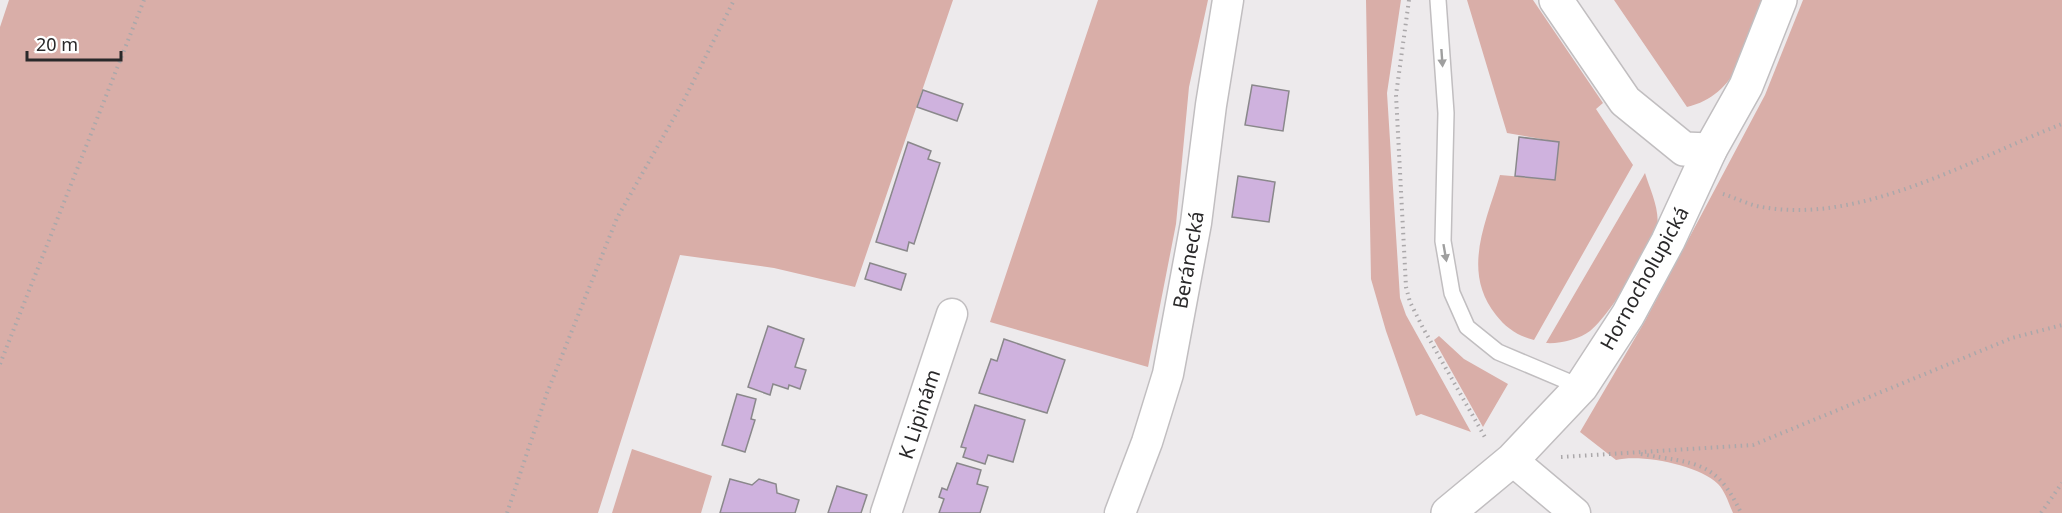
<svg xmlns="http://www.w3.org/2000/svg" width="2062" height="513" viewBox="0 0 2062 513" font-family="'Noto Sans',sans-serif">
<rect width="100%" height="100%" fill="#edeaec"/>
<!-- green -->
<g fill="#d9aea8">
<path d="M9 0H953L855 287 774 268 680 255 598 513H0V27Z"/>
<path d="M1098 0H1208L1189 87 1176 224 1148 367 990 322Z"/>
<path d="M1366 0H1401L1387 93 1400 298 1406 315 1471 432 1421 414 1416 416 1386 331 1371 279Z"/>
<path d="M1467 0H1533L1603 103 1596 109 1633 165 1534 340C1518 336 1506 328 1496 315 1461 271 1486 223 1500 175L1555 180 1559 142 1507 133Z"/>
<path d="M1614 0H1763C1748 44 1738 95 1687 107Z"/>
<path d="M1803 0H2062V513H1733C1729 504 1725 491 1718 484 1698 465 1642 454 1616 460L1580 432 1645 321 1765 95Z"/>
<path d="M1645 173C1650 190 1662 213 1656 231 1650 252 1607 318 1590 331 1580 339 1560 344 1546 343Z"/>
<path d="M1439 336 1464 359 1508 384 1483 427 1434 340Z"/>
<path d="M632 449 712 476 701 513H612Z"/>
</g>
<!-- building -->
<g fill="#cfb2de" stroke="#8a888b" stroke-width="1.5">
<path d="M1252 85 1289 91 1283 131 1245 125Z"/>
<path d="M923 90 963 104 957 121 917 107Z"/>
<path d="M1519 137 1559 142 1555 180 1515 176Z"/>
<path d="M908 142 931 151 928 159 940 163 914 244 909 242 907 251 876 242Z"/>
<path d="M1238 176 1275 182 1269 222 1232 217Z"/>
<path d="M870 263 906 274 901 290 865 279Z"/>
<path d="M768 326 804 339 795 367 806 370 800 389 789 385 788 389 773 384 770 395 748 387Z"/>
<path d="M1004 339 1065 360 1047 413 979 393 991 359 997 361Z"/>
<path d="M737 394 756 399 751 419 755 420 745 452 722 445Z"/>
<path d="M975 405 1025 420 1013 462 988 455 985 464 963 457 966 448 961 447Z"/>
<path d="M957 463 981 470 977 484 988 487 980 513H939L944 499 939 497 942 488 947 490Z"/>
<path d="M730 479 752 485 759 479 776 484 777 493 799 500 795 513H720Z"/>
<path d="M837 486 867 495 861 513H828Z"/>
</g>
<g fill="none" stroke-linecap="round" stroke-linejoin="round">
<defs>
<path id="service" d="M1438 0 1446 113 1443 241 1452 293 1467 327 1498 352 1581 387"/>
<g id="minor">
<path d="M1512 460 1575 513"/>
<path d="M886 513 952 314"/>
<path d="M1120 513 1147 442 1168 374 1196 223 1211 105 1228 0"/>
</g>
<g id="tertiary">
<path d="M1556 0 1625 101 1684 149 1710 150"/>
<path d="M1448 513 1512 460 1581 387 1628 315 1668 241 1710 150 1746 86 1780 0"/>
</g>
</defs>
<!-- service casing -->
<use href="#service" stroke="#c1bec0" stroke-width="18"/>
<!-- minor casing -->
<use href="#minor" stroke="#c1bec0" stroke-width="33"/>
<!-- tertiary casing -->
<use href="#tertiary" stroke="#c1bec0" stroke-width="36"/>
<!-- path -->
<g stroke="#aba8aa" stroke-width="4" stroke-dasharray="1.5 4.5" stroke-linecap="butt">
<path d="M1409 0 1396 95 1406 287 1410 302 1423 328 1486 439"/>
<path d="M1723 194C1736 198 1749 205 1762 207 1861 225 1972 159 2062 124"/>
<path d="M0 364 144 0"/>
<path d="M1641 454C1694 464 1716 459 1741 513"/>
<path d="M1561 457 1753 445 2012 338 2062 325"/>
<path d="M507 513 547 393 617 218 684 100 734 0"/>
<path d="M2041 513 2062 483"/>
</g>
<!-- service -->
<use href="#service" stroke="#fff" stroke-width="15"/>
<!-- minor -->
<use href="#minor" stroke="#fff" stroke-width="30"/>
<!-- tertiary -->
<use href="#tertiary" stroke="#fff" stroke-width="33"/>
</g>
<!-- one-way arrows -->
<defs><path id="oneway-solid" d="M-6-.8H1V-3.2L6.5 0L1 3.2V.8H-6Z" transform="scale(1.5)"/></defs>
<g fill="#9f9f9f">
<use href="#oneway-solid" transform="translate(1442 58) rotate(86)"/>
<use href="#oneway-solid" transform="translate(1445 253) rotate(80)"/>
</g>
<g text-anchor="middle" dominant-baseline="central" stroke-width="4.5" stroke-linejoin="round" paint-order="stroke">
<!-- street labels -->
<g font-size="20" fill="#2a292a" stroke="#fff">
<text transform="translate(1188 260) rotate(-80)">Beránecká</text>
<text transform="translate(1644 278) rotate(-61)">Hornocholupická</text>
<text transform="translate(919 414) rotate(-72)">K Lipinám</text>
</g>
</g>
<!-- scale -->
<path d="M27 51v9h94v-9" fill="none" stroke="#2a292a" stroke-width="3"/>
<text x="36" y="51" font-size="18" fill="#2a292a" stroke="#ffffff" stroke-width="4.5" paint-order="stroke">20 m</text>
</svg>
